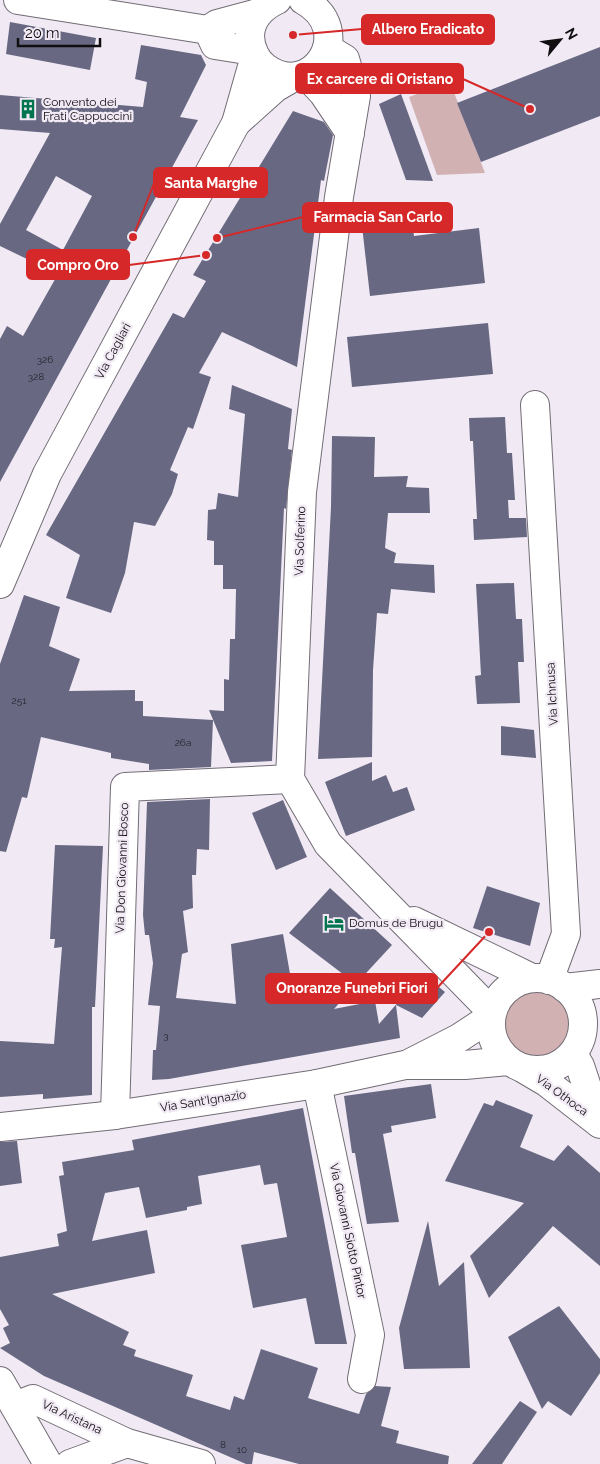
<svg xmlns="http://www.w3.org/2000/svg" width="600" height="1464" viewBox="0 0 600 1464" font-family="Raleway,sans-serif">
<rect width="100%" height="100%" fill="#f1eaf4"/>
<!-- green -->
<g fill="#d1b1b2">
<path d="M450 82 485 173 437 175 409 97Z"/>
<circle cx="536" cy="1025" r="38"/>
</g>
<!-- building -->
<g fill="#686883" fill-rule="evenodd">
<path d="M10 22 96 38 90 70 6 54Z"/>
<path d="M141 45 201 55 206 65 180 117 198 120 0 482V339L7 326 23 336 58 274 0 246V224L50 133 0 129V95L143 107 147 82 135 79ZM56 176 92 196 63 250 26 230Z"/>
<path d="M600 47V116L481 162 457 103Z"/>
<path d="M401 94 433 181 406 180 379 104Z"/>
<path d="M293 111 324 122 333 135 324 181 321 180 297 367 222 332 199 373 211 377 193 429 188 427 170 470 178 474 172 494 155 526 134 522 125 573 111 613 66 598 80 555 46 535 173 313 184 318 206 281 193 275Z"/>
<path d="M412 221 414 236 479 228 485 283 370 296 362 226Z"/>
<path d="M488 323 493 374 352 387 347 337Z"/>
<path d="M232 385 292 409 288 449 292 450 286 509 284 508 272 761 231 763 209 710 224 711V679L229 680 230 639H235L236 589H223V565H214V541L207 540 208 510 216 509 218 493 238 497 245 414 229 409Z"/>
<path d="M505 417 507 453H512L515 500H508L509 518H526L527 537 474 540 473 519H477L473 441H470L469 418Z"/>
<path d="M332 436 375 437 374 477 408 476 406 487 429 488 430 513H388L385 548 396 553 394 563 434 565 435 593 391 589 388 614 377 613 373 670 372 757 318 759 331 507Z"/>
<path d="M514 583 516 619H522L524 662H518L520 703 477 704 475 676 481 675 476 584Z"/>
<path d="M24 595 60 607 49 646 80 659 69 691 135 690V701H143V716L213 720 211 767 149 770V764L111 758V753L41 737 27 798 22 797 6 852 0 851V664Z"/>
<path d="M501 726 534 730 536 758 501 755Z"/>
<path d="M372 762V781L386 775 393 792 407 787 415 810 346 836 325 782Z"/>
<path d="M210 799 209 850 197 849 196 875H192L193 908 183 911 188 952 182 954 176 998 236 1004 231 944 283 934 295 1002 350 991 334 1009 375 1001 379 1024 423 974 445 992 422 1018 396 1005 400 1038 169 1079 152 1080 153 1050H156L160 1006 148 1005 153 963 149 935H145L143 915 147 802Z"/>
<path d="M283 800 307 857 276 870 252 813Z"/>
<path d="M55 845 103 846 95 1007H92V1095L43 1099V1094L0 1097V1041L54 1044 62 947 54 948 55 939H50Z"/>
<path d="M487 886 540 903 530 946 473 928Z"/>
<path d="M330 888 392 945 356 984 289 933Z"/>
<path d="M431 1084 436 1118 391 1126 392 1132 383 1134 399 1222 367 1224 355 1153H352L344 1096Z"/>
<path d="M496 1100 533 1115 520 1147 554 1161 568 1145 600 1173V1266L553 1226 489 1298 470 1256 524 1203 445 1181 484 1103 493 1106Z"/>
<path d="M303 1108 347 1344H315L306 1298 253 1308 241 1245 287 1237 277 1183 264 1185 260 1165 198 1176 202 1204 187 1207V1210L146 1218 139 1187 105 1193 92 1241 147 1230 155 1273 52 1294 129 1332 123 1345 136 1350 134 1356 193 1375 186 1396 230 1410 234 1396 244 1400 261 1349 318 1368 308 1398 359 1414 366 1394 375 1386 391 1387 381 1426 399 1431 396 1443 449 1456 448 1464H299L254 1452 252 1464H246L44 1376 0 1348 10 1343 3 1328 9 1325 0 1309V1257L59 1246 57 1234 67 1231 59 1176 64 1175 62 1162 134 1150 132 1140Z"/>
<path d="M17 1141 22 1183 0 1186V1142Z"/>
<path d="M428 1221 439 1286 464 1262 470 1368 404 1369 399 1328Z"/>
<path d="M559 1306 600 1359V1373L571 1416 548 1401 542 1409 508 1337Z"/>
<path d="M520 1401 537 1412 502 1464H472Z"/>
</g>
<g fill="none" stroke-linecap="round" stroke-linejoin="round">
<defs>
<g id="minor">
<path d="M18 0 208 30 217 24 258 13"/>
<path d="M208 30 215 45 253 51"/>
<path d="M535 405 566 934 549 980"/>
<path d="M573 1054 580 1066 599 1123"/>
<path d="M524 1069 546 1082 600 1124"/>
<path d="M317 1084 370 1335 362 1379"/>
<path d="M115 1115 125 787 290 779"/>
<path d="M0 1381 48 1464"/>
<path d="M15 1406 33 1399 127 1443 201 1464"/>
<path d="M70 1464 127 1443"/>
</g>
<g id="major">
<path d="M277 0C262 7 251 18 250 35 250 48 256 61 266 68 311 101 359 31 303 0"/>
<path d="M327 48 345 59 356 96 339 197 302 492 290 779 328 844 492 1012"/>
<path d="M305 74 323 93 350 133"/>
<path d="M236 123 275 88 294 77"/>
<path d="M0 584 47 474 236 123 255 56"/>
<path d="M414 921 532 978"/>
<circle cx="537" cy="1024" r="46"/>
<path d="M565 988 600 984"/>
<path d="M410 1063 459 1038 491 1017"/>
<path d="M0 1127 115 1115 317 1084 405 1065H465L508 1061"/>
</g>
</defs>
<!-- minor casing -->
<use href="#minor" stroke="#726c75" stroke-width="30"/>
<!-- major casing -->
<use href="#major" stroke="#726c75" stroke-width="30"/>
<!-- minor -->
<use href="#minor" stroke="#fff" stroke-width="28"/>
<!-- major -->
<use href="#major" stroke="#fff" stroke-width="28"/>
</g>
<!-- icons -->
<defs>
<symbol id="building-bare" viewBox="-9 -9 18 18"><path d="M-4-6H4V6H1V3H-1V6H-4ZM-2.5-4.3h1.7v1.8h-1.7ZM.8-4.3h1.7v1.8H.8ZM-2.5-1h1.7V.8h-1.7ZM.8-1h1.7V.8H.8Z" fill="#02744e" stroke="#f1eaf4" stroke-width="2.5" paint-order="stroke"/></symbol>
<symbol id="hotel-bare" viewBox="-9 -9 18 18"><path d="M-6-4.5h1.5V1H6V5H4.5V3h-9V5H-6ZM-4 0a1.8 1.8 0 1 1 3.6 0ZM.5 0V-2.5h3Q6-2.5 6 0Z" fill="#02744e" stroke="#f1eaf4" stroke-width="2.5" paint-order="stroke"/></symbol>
</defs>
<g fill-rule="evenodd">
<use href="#building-bare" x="14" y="95" width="28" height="28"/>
<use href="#hotel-bare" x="320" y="909" width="28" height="28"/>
</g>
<g text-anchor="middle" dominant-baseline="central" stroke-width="4.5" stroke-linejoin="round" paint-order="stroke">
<!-- number labels -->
<g font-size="10" fill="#26242e">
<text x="45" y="359">326</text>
<text x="36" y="376">328</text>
<text x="19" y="700">251</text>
<text x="183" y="742">26a</text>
<text x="166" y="1035">3</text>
<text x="223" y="1444">8</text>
<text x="242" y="1449">10</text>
</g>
<!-- poi labels -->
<g font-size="12" fill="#100e11" stroke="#f1eaf4" text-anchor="start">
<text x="43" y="102">Convento dei<tspan x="43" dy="14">Frati Cappuccini</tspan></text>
<text x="349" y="923">Domus de Brugu</text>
</g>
<!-- street labels -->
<g font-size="12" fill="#100e11" stroke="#f1eaf4">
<text transform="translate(113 351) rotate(-62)">Via Cagliari</text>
<text transform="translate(300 541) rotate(-88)">Via Solferino</text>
<text transform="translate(552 694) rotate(-93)">Via Ichnusa</text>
<text transform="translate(122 868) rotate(-88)">Via Don Giovanni Bosco</text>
<text transform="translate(562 1095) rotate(36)">Via Othoca</text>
<text transform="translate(203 1101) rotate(-9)">Via Sant'Ignazio</text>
<text transform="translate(348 1231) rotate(78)">Via Giovanni Siotto Pintor</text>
<text transform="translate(72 1417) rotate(25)">Via Aristana</text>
</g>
</g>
<!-- callouts -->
<path fill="none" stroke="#d62828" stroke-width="2" d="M293 35L362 29M530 109L463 79M133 237L154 183M217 238L303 217M206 255L129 265M489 932L437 988"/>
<g fill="#d62828" stroke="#f1eaf4" stroke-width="2">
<circle cx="293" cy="35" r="5"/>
<circle cx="530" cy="109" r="5"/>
<circle cx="133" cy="237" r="5"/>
<circle cx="217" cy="238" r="5"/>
<circle cx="206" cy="255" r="5"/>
<circle cx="489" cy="932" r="5"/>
</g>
<g fill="#d62828" stroke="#d62828" stroke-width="2">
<rect x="362" y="15" width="132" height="29" rx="5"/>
<rect x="296" y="64" width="167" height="29" rx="5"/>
<rect x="154" y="168" width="113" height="29" rx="5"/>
<rect x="303" y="203" width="149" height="29" rx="5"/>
<rect x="27" y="250" width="102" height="29" rx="5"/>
<rect x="266" y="974" width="171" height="29" rx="5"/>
</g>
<g font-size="14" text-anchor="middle" font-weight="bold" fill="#fff">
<text x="428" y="34">Albero Eradicato</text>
<text x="380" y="84">Ex carcere di Oristano</text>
<text x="211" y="188">Santa Marghe</text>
<text x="378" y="222">Farmacia San Carlo</text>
<text x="78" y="270">Compro Oro</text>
<text x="352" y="993">Onoranze Funebri Fiori</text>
</g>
<!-- north arrow -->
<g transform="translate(560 40) rotate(61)" stroke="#f1eaf4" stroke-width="4" paint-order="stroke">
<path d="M0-4L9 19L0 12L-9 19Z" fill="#100e11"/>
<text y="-8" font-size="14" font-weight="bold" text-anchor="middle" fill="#100e11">N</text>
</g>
<!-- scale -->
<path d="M18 38v8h82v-8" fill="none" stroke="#100e11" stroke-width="2.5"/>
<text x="25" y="38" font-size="15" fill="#100e11" stroke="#f1eaf4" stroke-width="4" paint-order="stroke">20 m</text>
</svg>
